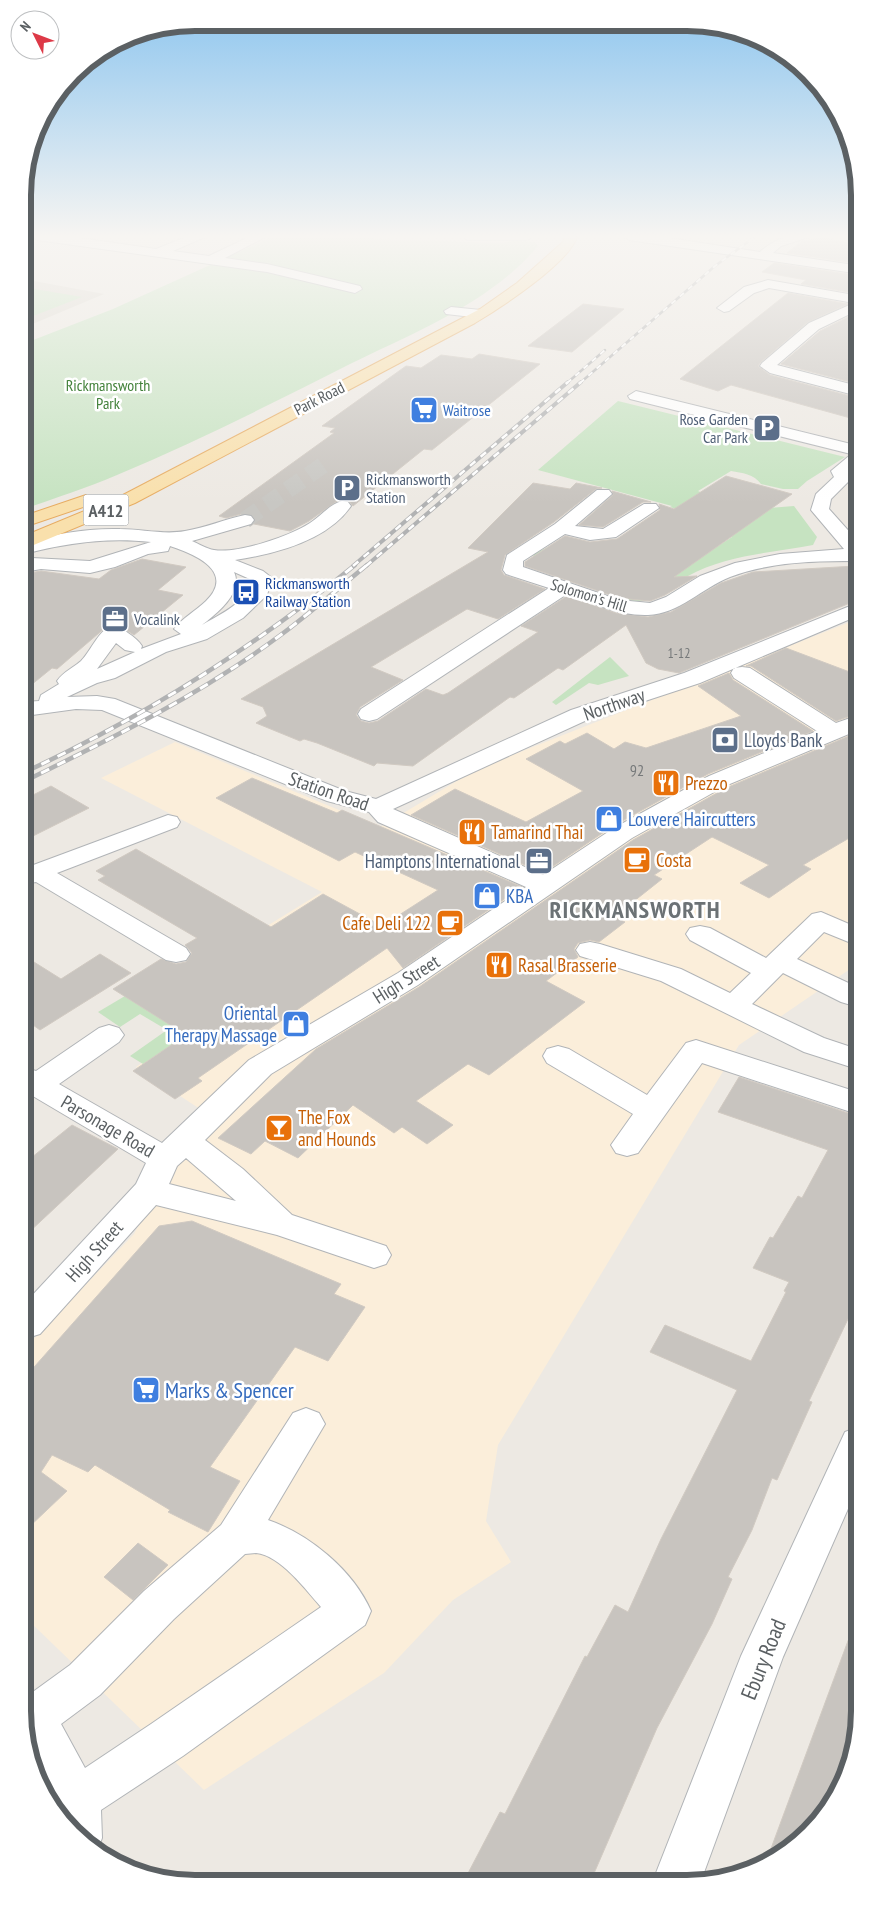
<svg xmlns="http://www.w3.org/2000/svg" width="882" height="1906" viewBox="0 0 882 1906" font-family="'PT Sans Narrow',sans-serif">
<rect width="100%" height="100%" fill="#ede9e3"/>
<!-- commercial -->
<path fill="#fbeeda" d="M855 620 856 965 739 1045 498 1445 486 1521 511 1562 453 1600 384 1673 204 1790 28 1620 27 1346 134 1234 200 1109 136 1067 209 1017 175 983 322 892 101 778 175 742 380 827 477 769Z"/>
<!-- education -->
<path fill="#ddd9d1" d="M23 279 104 294 23 328Z"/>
<!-- green -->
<g fill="#c6e3c1">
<path d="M274 236H367L375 239 499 243 516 241 535 242 538 246C490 303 415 332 350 364 273 403 196 442 117 475 87 488 55 498 24 509L23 344 113 309Z"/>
<path d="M23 287 82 297 23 320Z"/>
<path d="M618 401 845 457 807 481 798 489H783L761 484C754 474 742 473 731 471L698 491 719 500 769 508 794 506 817 537 813 545C771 553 726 555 688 576 672 585 657 601 638 601 611 600 558 571 532 559L534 554 560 541 703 556 732 537 683 511 670 507 672 506 538 470Z"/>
<path d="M610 657 629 676 598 685 589 683 556 705 552 702Z"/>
<path d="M125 996 214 1018 175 1060 161 1052 143 1064 130 1056 167 1030 140 1014 120 1027 98 1012Z"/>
</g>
<!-- building -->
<g fill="#c8c4bf" stroke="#d1cac2">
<path d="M823 238 854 244V263L787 253 802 241Z"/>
<path d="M774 263 854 275V293L801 284 806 280 762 272Z"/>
<path d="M788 293 848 304 808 322 761 362 758 366 770 375 854 397V419L731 385 718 391 680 379Z"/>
<path d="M583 304 624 309 572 352 528 346Z"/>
<path d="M854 314V383L781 364 820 331Z"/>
<path d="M479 354 540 364 432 450 424 449 353 506 348 500 337 501 309 521 290 531 254 524 256 520 251 514 245 513 226 518 219 516 334 433 330 432 335 428 322 426 406 366 421 368 441 355 472 359Z"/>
<path d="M726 476 792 494 674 577 697 576 665 595 650 601 619 598 525 566V562L565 536 590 542 617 539 660 510 659 504 674 509Z"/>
<path d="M533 483 570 489 576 483 602 488 596 489 554 522 505 555 501 570 504 575 545 589 498 619 467 609 371 667 403 680 360 707 356 715 361 721 369 723 378 721 426 689 443 695 448 693 538 632 521 626 567 596 616 613 648 617 671 612 721 583 753 572 855 566V601L679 673 658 669 646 663 626 625 563 670 558 668 514 698 510 697 413 766 377 763 374 766 317 743 304 739 300 741 256 723 267 716 263 707 241 699 488 552 468 548Z"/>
<path d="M612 491 651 502H643L603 527 579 525 613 495Z"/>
<path d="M142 559 186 567 158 590 183 595 134 635 120 626 113 625 106 627 57 669 52 668 25 690 24 574 41 571 99 579 111 570Z"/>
<path d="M786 648 855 674 856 714 836 721 751 666H746Z"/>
<path d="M729 673 733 680 813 731 708 774 613 826 543 873 411 815 455 789 526 822 583 791 526 759 560 741 565 744 587 733 614 749 625 742 646 748 741 716 698 686Z"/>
<path d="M856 733V834L803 865 811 869 769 898 740 883 769 865 712 837 654 875 662 879 614 917 625 922 599 942 590 940 578 943 574 949 578 957 546 981 585 1002 489 1075 468 1064 416 1101 453 1125 427 1144 402 1127 394 1133 353 1105 298 1158 265 1141 251 1154 218 1138 316 1049 419 987 633 840 726 788Z"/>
<path d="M252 778 337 813 342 810 522 887 403 968 387 948 198 1078 202 1081 175 1099 133 1071 186 1035 113 989 161 959 176 964 186 962 192 953 185 945 197 938 98 880 105 876 96 871 136 849 271 927 323 894 382 926 438 890 355 852 339 861 216 798Z"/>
<path d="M51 786 89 808 25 840V799Z"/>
<path d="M100 954 131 973 40 1030 26 1020V957L61 979Z"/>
<path d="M739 1077 857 1116 858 1298 809 1401 812 1402 777 1480 772 1478 752 1530 728 1577 732 1579 712 1624 657 1728 592 1878 465 1879 500 1812 505 1814 585 1656 587 1657 615 1605 628 1612 661 1539 737 1390 650 1352 665 1325 751 1361 786 1292 784 1291 789 1282 753 1268 770 1237 773 1238 798 1196 802 1198 828 1150 718 1112Z"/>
<path d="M72 1125 118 1149 27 1234 26 1162Z"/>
<path d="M192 1221 341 1284 334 1294 365 1307 328 1361 295 1347 210 1467 240 1481 208 1532 168 1512 170 1510 95 1465 88 1472 52 1455 41 1472 67 1491 28 1528 27 1375 159 1226Z"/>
<path d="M138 1543 168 1565 133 1600 104 1577Z"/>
<path d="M855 1622 859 1623V1722L846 1777 824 1816 783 1854 766 1862Z"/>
</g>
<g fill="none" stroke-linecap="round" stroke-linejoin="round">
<!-- minor-tunnel -->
<path stroke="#c8c7c3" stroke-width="17" stroke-dasharray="17 9" stroke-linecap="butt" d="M245 520 326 463"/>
<defs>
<g id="minor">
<path d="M31 236H66L156 249 189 236H207L173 251 209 256 251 236H267L225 258 267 264 360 286 362 289 355 293 267 272 37 240Z"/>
<path d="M462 236H533L527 240H468Z"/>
<path d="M623 236H656L760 252C778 236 789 236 812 236L781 246 773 253 854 265V273L629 240Z"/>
<path d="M768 280 854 295V312L819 329 777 365 854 385V395L770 373 760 366 762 363 809 323 854 303 769 288 754 293 729 311 724 312 717 308 744 287Z"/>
<path d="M451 307 481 310 488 314 481 318 446 314 444 311Z"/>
<path d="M636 391 855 445V455L630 399 628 396Z"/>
<path d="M855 455V468L849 472 852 478 831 499 829 509 855 538V561C813 561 770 562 730 577 702 588 679 614 648 615 619 616 593 603 567 594L377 719 369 721 361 719 358 714 361 709 549 588 506 574 503 570 507 555 555 524 597 490H609L612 494 575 526 603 529 644 504H656L659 508 616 537 590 540 565 534 523 561V567L619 600 650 603 666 597 700 576 735 563 780 554 844 549 811 510 816 494 834 477 831 471 849 456Z"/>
<path d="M342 501 348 502 351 506C327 541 275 554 235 560L263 571 272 578 267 595 243 618 207 639 166 652 115 678 97 683 67 697 97 696 115 699 345 791 376 799 571 710 684 673 855 604V617L700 683 587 720 393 809 543 875 614 828 709 776 817 731 734 678 731 673 734 668 742 667 750 668 836 723 856 716V731L725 786 632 838 418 985 271 1074 205 1140 243 1169 292 1215 386 1246 391 1255 386 1264 374 1268 277 1235 156 1205 40 1334 27 1338V1301L136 1184 146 1163 26 1092V1068L36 1071 99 1028 109 1025 119 1028 124 1035 119 1042 59 1084 162 1143 249 1060 398 973 526 887 378 822 369 812 327 801 102 710 76 709 25 716V702L39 701 41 695 59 684 57 681C63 672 73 668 81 661 95 647 104 612 128 633 134 637 139 641 142 646L141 649 181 634 174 629C182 618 196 611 206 601 236 571 194 554 170 546L168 551 148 554 115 567 90 573 41 569 24 572V560L32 558 90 561 151 542C107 537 67 543 24 554V542C55 534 87 528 120 529 142 529 164 535 185 531 205 528 225 519 245 515L251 516 254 520 251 524 192 541C199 544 207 549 214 550 238 554 290 536 310 523 321 516 330 504 342 501ZM234 572 252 580C248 602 219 615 202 625 215 615 244 593 234 572ZM116 643 125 650 135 652 97 669ZM186 1158 236 1201 169 1184 177 1166Z"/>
<path d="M168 815 177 817 180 822 177 827 57 873 186 948 190 954 186 960 176 962 166 960 36 882 25 884V868L28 867Z"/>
<path d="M821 912 856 927V945L824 932 797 959 857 987V1004L851 1005 841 1002 783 973 752 1004 824 1038 857 1049V1069L804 1052 661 981 580 956 576 950 580 944 590 942 600 944 681 969 730 993 751 973 690 940 686 934 690 928 700 926 710 928 766 958 812 914Z"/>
<path d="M696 1040 857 1092V1114L702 1063 638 1153 627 1156 616 1153 611 1145 633 1114 547 1063 543 1056 547 1049 558 1046 569 1049 647 1095 686 1043Z"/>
<path d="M306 1408 319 1413 325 1424 268 1520C309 1534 353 1570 371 1611L365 1625 183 1756 101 1810 102 1838 98 1849 81 1840 55 1808 54 1803 28 1754V1693L30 1694 70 1665 144 1591 221 1525 293 1413ZM256 1553C280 1555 306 1590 321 1607L151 1724 85 1768 61 1724 100 1695 174 1619 245 1554Z"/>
<path d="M858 1427V1486L783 1657 702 1878H654L741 1656 845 1432Z"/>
</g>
<g id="major">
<path d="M565 236 577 237C568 264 500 308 475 323L135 503 24 549V536L123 495 480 309 517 283 563 242Z"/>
<path d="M86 495 92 496 95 500 92 504 24 527V516Z"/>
</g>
</defs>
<!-- minor casing -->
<use href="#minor" stroke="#b1b4b7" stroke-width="2"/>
<!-- major casing -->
<use href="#major" stroke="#e7ac62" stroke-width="2"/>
<!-- minor -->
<use href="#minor" fill="#fff" fill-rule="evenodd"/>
<!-- major -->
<use href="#major" fill="#f9e0ac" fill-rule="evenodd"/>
<defs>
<g id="rail-far2">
<path d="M567 383 605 350"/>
<path d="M580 383 715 266 756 236"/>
</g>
<g id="rail-far1">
<path d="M353 566 568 382"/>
<path d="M366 566 581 382"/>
</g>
<g id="rail">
<path d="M25 772C144 717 253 648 355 565"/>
<path d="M25 781C113 738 203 693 282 634 311 612 339 588 367 565"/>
</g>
</defs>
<!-- rail-far2 casing -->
<use href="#rail-far2" stroke="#b1b2b3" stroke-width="2.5"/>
<!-- rail-far1 casing -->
<use href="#rail-far1" stroke="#b1b2b3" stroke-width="4"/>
<!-- rail casing -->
<use href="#rail" stroke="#b1b2b3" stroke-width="4.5"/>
<!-- rail-far2 -->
<use href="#rail-far2" stroke="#fff" stroke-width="2" stroke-dasharray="5.5" stroke-linecap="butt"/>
<!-- rail-far1 -->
<use href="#rail-far1" stroke="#fff" stroke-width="2.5" stroke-dasharray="7" stroke-linecap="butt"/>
<!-- rail -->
<use href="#rail" stroke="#fff" stroke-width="3" stroke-dasharray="9" stroke-linecap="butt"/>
</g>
<!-- sky -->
<linearGradient id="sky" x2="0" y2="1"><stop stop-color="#8ec6ef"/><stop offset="0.47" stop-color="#f7f5f2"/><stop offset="1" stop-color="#f7f5f2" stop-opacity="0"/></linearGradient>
<rect width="882" height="503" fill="url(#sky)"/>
<!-- icons -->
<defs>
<symbol id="supermarket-square" viewBox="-11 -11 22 22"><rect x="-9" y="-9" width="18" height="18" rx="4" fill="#3f7fe0" stroke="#fff"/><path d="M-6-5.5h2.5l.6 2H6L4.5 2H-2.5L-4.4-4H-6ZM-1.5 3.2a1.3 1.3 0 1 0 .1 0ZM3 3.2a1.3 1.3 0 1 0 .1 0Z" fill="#fff"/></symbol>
<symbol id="parking-square" viewBox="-11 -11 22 22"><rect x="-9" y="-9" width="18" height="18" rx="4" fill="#5c6f8a" stroke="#fff"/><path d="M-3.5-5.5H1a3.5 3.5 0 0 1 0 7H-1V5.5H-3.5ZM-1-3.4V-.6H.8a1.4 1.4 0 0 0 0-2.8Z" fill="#fff"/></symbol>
<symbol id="bus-square" viewBox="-11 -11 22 22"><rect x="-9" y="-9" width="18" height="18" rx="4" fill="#1a4fb4" stroke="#fff"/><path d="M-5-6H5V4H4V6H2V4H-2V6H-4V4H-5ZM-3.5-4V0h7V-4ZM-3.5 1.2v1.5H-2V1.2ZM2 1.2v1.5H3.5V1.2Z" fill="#fff"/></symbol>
<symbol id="office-square" viewBox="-11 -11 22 22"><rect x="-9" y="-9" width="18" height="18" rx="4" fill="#5c6f8a" stroke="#fff"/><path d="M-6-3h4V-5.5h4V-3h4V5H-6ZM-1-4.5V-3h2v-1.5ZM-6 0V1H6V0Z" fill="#fff"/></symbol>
<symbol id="bank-square" viewBox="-11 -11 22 22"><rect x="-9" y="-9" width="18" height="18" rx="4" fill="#5c6f8a" stroke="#fff"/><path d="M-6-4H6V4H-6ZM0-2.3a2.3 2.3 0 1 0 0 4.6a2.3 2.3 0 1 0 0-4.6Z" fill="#fff"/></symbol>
<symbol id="restaurant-square" viewBox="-11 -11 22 22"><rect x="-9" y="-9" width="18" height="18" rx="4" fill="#e8710a" stroke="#fff"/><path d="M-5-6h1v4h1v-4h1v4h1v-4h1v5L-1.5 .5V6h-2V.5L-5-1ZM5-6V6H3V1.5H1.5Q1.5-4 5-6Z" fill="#fff"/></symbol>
<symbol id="shop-square" viewBox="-11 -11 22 22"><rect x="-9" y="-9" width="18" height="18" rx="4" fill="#3f7fe0" stroke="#fff"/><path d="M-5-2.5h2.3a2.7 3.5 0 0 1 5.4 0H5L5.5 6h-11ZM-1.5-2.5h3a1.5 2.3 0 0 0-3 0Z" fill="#fff"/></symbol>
<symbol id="cafe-square" viewBox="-11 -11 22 22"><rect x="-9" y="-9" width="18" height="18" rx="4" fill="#e8710a" stroke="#fff"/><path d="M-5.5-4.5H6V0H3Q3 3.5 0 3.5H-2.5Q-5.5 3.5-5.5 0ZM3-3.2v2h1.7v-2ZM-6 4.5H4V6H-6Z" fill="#fff"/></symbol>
<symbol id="bar-square" viewBox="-11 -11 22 22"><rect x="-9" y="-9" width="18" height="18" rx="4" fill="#e8710a" stroke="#fff"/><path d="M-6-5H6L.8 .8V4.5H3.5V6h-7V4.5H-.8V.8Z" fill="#fff"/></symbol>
</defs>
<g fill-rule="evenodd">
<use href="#supermarket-square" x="408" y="394" width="32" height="32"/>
<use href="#parking-square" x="751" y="412" width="32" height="32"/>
<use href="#parking-square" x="331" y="472" width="32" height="32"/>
<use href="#bus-square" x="230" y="576" width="32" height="32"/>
<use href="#office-square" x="99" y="603" width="32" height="32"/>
<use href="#bank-square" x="709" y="724" width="32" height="32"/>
<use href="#restaurant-square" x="650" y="767" width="32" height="32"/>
<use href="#shop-square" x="593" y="803" width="32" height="32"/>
<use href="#restaurant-square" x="456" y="816" width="32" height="32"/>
<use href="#cafe-square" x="621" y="844" width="32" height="32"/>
<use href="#office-square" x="523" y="845" width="32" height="32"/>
<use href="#shop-square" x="471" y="880" width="32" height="32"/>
<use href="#cafe-square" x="434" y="907" width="32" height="32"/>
<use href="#restaurant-square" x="483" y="949" width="32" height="32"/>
<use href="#shop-square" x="280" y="1008" width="32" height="32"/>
<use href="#bar-square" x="263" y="1112" width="32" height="32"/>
<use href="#supermarket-square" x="130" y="1374" width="32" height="32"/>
</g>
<g text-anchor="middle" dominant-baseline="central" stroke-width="5" stroke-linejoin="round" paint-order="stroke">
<!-- far-number labels -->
<g font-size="14" fill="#76797a">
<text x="679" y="653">1-12</text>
</g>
<!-- far-park labels -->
<g font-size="16" fill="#43823b" stroke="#fff">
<text x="108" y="385">Rickmansworth<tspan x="108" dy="18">Park</tspan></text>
</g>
<!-- far-street labels -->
<g font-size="16" fill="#5b6063" stroke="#fff">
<text transform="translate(319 398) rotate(-27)">Park Road</text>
<text transform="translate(589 595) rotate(17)">Solomon's Hill</text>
</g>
<!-- far-shop labels -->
<g font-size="16" fill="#366cbe" stroke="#fff" text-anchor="start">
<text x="443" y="410">Waitrose</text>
</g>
<!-- far-service labels -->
<g font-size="16" fill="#4e5e75" stroke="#fff" text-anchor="start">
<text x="748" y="419" text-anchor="end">Rose Garden<tspan x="748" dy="18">Car Park</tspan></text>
<text x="366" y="479">Rickmansworth<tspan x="366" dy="18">Station</tspan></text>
<text x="134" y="619">Vocalink</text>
</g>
<!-- far-transit labels -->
<g font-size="16" fill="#164399" stroke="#fff" text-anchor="start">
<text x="265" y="583">Rickmansworth<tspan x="265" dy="18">Railway Station</tspan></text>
</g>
<!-- number labels -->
<g font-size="16" fill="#76797a">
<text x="637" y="770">92</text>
</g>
<!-- shield labels -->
<rect fill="#fff" stroke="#8c9092" stroke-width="1" x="83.5" y="494.5" width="45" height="31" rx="4"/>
<g font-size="18" font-weight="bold" fill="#5b6063">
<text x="106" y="510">A412</text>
</g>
<!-- street labels -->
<g font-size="19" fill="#5b6063" stroke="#fff">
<text transform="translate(614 704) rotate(-19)">Northway</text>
<text transform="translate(329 791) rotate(19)">Station Road</text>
<text transform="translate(406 979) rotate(-32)">High Street</text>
<text transform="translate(108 1126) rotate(30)">Parsonage Road</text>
<text transform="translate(94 1251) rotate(-48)">High Street</text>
</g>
<!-- service labels -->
<g font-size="19" fill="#4e5e75" stroke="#fff" text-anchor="start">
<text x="744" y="740">Lloyds Bank</text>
<text x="520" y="861" text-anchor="end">Hamptons International</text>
</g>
<!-- food labels -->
<g font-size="19" fill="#c56008" stroke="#fff" text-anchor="start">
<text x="685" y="783">Prezzo</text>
<text x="491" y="832">Tamarind Thai</text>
<text x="656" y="860">Costa</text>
<text x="431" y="923" text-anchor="end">Cafe Deli 122</text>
<text x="518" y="965">Rasal Brasserie</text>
<text x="298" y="1117">The Fox<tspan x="298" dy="22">and Hounds</tspan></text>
</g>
<!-- shop labels -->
<g font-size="19" fill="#366cbe" stroke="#fff" text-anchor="start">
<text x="628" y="819">Louvere Haircutters</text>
<text x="506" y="896">KBA</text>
<text x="277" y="1013" text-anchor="end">Oriental<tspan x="277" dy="22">Therapy Massage</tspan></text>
</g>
<!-- near-shop labels -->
<g font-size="22" fill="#366cbe" stroke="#fff" text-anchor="start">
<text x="165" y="1390">Marks &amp; Spencer</text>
</g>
<!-- near-street labels -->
<g font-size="22" fill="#5b6063" stroke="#fff">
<text transform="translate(763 1659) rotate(-68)">Ebury Road</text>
</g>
<!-- district labels -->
<g font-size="24" font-weight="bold" letter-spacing="1" fill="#6c7275" stroke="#fff">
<text x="635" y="909">RICKMANSWORTH</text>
</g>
</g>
<!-- crop -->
<path d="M0 0H882V1906H0ZM195 31H687A164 164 0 0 1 851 195V1711A164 164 0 0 1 687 1875H195A164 164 0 0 1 31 1711V195A164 164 0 0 1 195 31Z" fill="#fff" fill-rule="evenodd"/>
<path fill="none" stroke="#5b6063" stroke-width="6" d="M195 31H687A164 164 0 0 1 851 195V1711A164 164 0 0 1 687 1875H195A164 164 0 0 1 31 1711V195A164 164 0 0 1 195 31Z"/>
<!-- north arrow -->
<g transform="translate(35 35) rotate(312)"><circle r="24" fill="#ffffff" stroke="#bdbfc1"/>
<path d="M0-4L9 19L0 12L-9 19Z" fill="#dd3947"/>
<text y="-8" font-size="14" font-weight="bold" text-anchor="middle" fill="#5b6063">N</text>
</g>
</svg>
